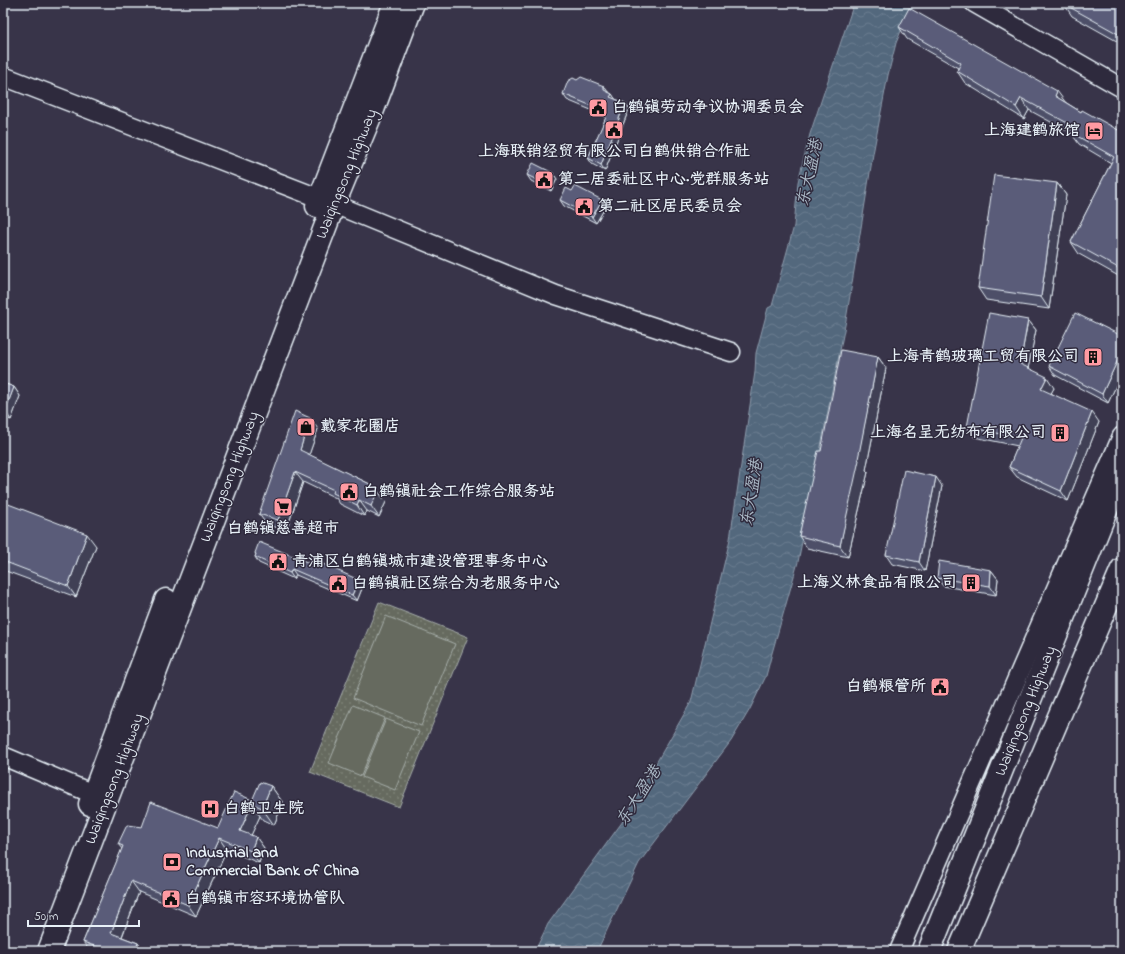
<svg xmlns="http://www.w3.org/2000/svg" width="1125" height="954" viewBox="0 0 1125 954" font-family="'Indie Flower','LXGW WenKai TC',sans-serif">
<defs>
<pattern id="park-dots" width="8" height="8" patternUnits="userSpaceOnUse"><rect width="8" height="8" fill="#666b5e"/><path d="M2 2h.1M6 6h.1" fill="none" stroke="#7c8176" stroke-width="1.8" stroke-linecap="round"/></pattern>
<pattern id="water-waves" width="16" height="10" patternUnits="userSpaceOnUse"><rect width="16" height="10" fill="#52677d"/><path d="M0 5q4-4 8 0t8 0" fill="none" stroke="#6b7d90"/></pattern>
</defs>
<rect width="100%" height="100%" fill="#383449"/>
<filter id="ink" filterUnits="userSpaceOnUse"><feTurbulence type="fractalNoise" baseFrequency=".025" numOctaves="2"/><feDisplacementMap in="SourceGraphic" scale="8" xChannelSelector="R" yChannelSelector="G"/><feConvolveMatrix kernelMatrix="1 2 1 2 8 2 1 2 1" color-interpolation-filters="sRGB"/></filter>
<g filter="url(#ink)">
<!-- park -->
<path fill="url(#park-dots)" stroke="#a7aeab" d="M379 602 468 637 399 807 310 772Z"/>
<!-- pitch -->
<g fill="#666b5e" stroke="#a7aeab">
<path d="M386 616 455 644 421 726 353 698Z"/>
<path d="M353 705 385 718 361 776 329 763Z"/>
<path d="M386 719 419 732 395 790 362 777Z"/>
</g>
<!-- water -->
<path fill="url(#water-waves)" stroke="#8e9eae" d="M854 3H915L906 19 896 43 888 75 873 154 846 320 798 562 772 653 766 676 750 709 731 741 639 863 597 951H535L548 924 623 821 691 702 730 539 755 372 756 353 768 308 772 306 794 226 798 182 810 134Z"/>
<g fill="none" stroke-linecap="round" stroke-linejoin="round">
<defs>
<g id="minor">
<path d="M974 3 1122 88"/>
<path d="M3 76 334 204 556 295 731 352"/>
<path d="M3 756 105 799"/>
<path d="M899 951 1122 436"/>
</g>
<g id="secondary">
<path d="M317 206 395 3"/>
<path d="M90 804 166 600"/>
<path d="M49 951 334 204 374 107 413 3"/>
<path d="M929 951 1122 471"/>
<path d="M959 951 1122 569"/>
</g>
</defs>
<!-- minor casing -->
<use href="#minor" stroke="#e8f1f8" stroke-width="21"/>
<!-- secondary casing -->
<use href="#secondary" stroke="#e8f1f8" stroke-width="25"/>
<!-- minor -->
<use href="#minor" stroke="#2f2a3d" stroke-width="18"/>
<!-- secondary -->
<use href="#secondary" stroke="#2f2a3d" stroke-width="22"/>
</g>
<!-- wall -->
<g fill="#4d4f68" stroke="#e8f1f8">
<path d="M1122 3V44L1072 16 1064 4Z"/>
<path d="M899 27 1065 102 1081 112 1122 132V278L1079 254 1071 242 1111 163 1079 144 1071 133 1029 110 1024 119 965 83 957 71 958 68 907 39Z"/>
<path d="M604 86 608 92 612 94 615 99 625 103 629 109 605 171 592 164 588 158 606 118 603 115 567 100 563 94Z"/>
<path d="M527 175 557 179 551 191 531 181Z"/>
<path d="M1057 183 1066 195 1049 309 986 300 978 288Z"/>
<path d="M572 191 606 206 596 223 564 206 560 200Z"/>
<path d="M1028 320 1036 330 1028 368 1054 388 1051 393 1099 422 1068 501 1017 477 1009 467 1018 446 974 437 967 427Z"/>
<path d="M1122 336V373L1108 403 1055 375 1049 366Z"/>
<path d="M878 357 886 368 866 470 868 472 848 557 807 548 799 536 821 451Z"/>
<path d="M3 383 14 387 20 396 11 420 3 417Z"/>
<path d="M318 429 309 455 374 486 386 502 379 517 367 511 364 516 340 504 336 498 303 482 286 531 266 524 259 514Z"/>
<path d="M942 486 925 571 892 564 886 555Z"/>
<path d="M3 502 96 546 76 597 3 570Z"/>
<path d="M255 553 314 565 359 580 363 586 357 601 296 575 294 579 259 563 255 557 256 555Z"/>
<path d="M991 570 998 579 996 595 943 586 937 578Z"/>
<path d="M271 786 283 803 274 825 263 820 260 816 251 835 256 837 264 848 259 863 227 850 196 916 139 892 122 937 138 943 143 951H90L83 942 122 849 118 844 142 827 218 828 252 800Z"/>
</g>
<!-- shaded-wall -->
<g fill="#3f4055" stroke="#e8f1f8">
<path d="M1057 91 1066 103 1055 96Z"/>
<path d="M612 94 616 100 610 97Z"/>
<path d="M1021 98 1029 110 1024 119 1016 107Z"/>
<path d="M625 103 629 109 605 171 601 165Z"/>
<path d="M553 173 557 179 551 191 547 185Z"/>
<path d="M1057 183 1066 195 1049 309 1041 297Z"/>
<path d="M602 200 606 206 596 223 592 217Z"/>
<path d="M1028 320 1036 330 1027 374 1020 364Z"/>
<path d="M1122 351V373L1108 403 1102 394Z"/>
<path d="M878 357 886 368 866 470 868 472 848 557 840 546Z"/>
<path d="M1047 377 1054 388 1048 399 1041 389Z"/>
<path d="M14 387 20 396 11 420 5 411Z"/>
<path d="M1092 412 1099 422 1068 501 1061 491Z"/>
<path d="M310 418 318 429 307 461 300 450Z"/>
<path d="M295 472 303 482 286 531 278 520Z"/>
<path d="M936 477 942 486 925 571 919 562Z"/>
<path d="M374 486 386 502 379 517 371 506 373 489Z"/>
<path d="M359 500 367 511 364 516 357 505Z"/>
<path d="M87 534 96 546 76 597 68 586Z"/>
<path d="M292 569 296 575 294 579 290 573Z"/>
<path d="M991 570 998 579 996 595 990 586Z"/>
<path d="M359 580 363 586 357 601 352 595Z"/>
<path d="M271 786 283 803 274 825 262 808Z"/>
<path d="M252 804 260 816 248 842 240 831Z"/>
<path d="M256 837 264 848 259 863 251 851Z"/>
<path d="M219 838 227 850 196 916 188 905Z"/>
<path d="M131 881 139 892 119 944 111 933Z"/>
<path d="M138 943 143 951H135Z"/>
</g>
<!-- building -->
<g fill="#5a5c79" stroke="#e8f1f8">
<path d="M1064 3H1122V36L1064 4Z"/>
<path d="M909 8 1057 91 1055 96 1081 112 1082 110 1122 132V270L1071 242 1114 157 1070 132 1073 126 1021 98 1016 107 957 71 961 63 899 27Z"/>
<path d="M581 77 604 86V90L612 94 610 97 625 103 601 165 588 158 606 117 599 109 563 94 568 81 573 78 577 80Z"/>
<path d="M533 163 553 173 547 185 527 175Z"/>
<path d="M994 175 1057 183 1041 297 978 288Z"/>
<path d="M575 186 602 200 592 217 560 200 566 188 572 191Z"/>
<path d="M989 313 1028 320 1020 364 1047 377 1041 389 1092 412 1061 491 1009 467 1021 438 967 427Z"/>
<path d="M1075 313 1122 336V351L1102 394 1049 366Z"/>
<path d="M841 350 878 357 858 459 859 460 840 546 799 536 818 451H821Z"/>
<path d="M3 383 14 387 5 411 3 410Z"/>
<path d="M295 411 310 418 300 450 374 486 373 489 378 491 371 506 359 500 357 505 333 493 334 490 295 472 278 520 259 514Z"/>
<path d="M904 470 936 477 919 562 886 555Z"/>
<path d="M3 502 87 534 68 586 3 561Z"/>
<path d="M259 542 314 565 316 561 359 580 352 595 292 569 290 573 255 557 256 554 255 553Z"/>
<path d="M939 561 991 570 990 586 937 578Z"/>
<path d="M260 782 271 786 262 808 251 803Z"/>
<path d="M234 792 252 800 251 803 252 804 240 831 256 837 251 851 219 838 188 905 131 881 111 933 138 943 135 951H93L100 948 83 942 123 846 118 844 127 825 142 827 151 802 218 828Z"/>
</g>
</g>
<!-- icons -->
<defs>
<symbol id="civic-square" viewBox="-11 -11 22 22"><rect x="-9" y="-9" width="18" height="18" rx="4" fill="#ff9aa2" stroke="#2f2a3d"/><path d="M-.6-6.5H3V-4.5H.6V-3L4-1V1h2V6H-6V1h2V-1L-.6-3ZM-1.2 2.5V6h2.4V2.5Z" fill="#111"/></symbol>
<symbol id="hotel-square" viewBox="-11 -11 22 22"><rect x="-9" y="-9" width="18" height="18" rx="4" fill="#ff9aa2" stroke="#2f2a3d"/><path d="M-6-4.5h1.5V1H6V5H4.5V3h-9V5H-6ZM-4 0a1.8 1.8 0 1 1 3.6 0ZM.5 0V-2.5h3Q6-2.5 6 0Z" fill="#111"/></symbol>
<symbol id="building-square" viewBox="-11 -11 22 22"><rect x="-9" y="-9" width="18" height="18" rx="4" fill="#ff9aa2" stroke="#2f2a3d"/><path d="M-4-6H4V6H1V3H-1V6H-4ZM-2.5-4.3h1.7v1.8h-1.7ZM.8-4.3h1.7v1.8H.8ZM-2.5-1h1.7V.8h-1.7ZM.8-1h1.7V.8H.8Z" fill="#111"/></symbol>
<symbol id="shop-square" viewBox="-11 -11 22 22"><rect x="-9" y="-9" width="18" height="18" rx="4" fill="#ff9aa2" stroke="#2f2a3d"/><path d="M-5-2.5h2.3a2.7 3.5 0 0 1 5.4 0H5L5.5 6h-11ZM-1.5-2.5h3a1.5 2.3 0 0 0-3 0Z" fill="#111"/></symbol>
<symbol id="supermarket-square" viewBox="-11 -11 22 22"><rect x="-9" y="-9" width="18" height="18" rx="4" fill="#ff9aa2" stroke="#2f2a3d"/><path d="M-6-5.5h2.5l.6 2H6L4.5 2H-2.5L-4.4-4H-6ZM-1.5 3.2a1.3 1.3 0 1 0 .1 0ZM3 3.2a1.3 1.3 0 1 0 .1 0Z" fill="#111"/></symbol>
<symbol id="hospital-square" viewBox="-11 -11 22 22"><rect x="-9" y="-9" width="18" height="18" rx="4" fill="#ff9aa2" stroke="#2f2a3d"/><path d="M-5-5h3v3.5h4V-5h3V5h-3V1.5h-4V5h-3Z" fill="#111"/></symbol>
<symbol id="bank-square" viewBox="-11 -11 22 22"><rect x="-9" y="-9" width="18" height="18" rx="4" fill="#ff9aa2" stroke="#2f2a3d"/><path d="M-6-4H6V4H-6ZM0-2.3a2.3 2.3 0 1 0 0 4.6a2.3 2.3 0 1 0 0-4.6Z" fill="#111"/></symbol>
</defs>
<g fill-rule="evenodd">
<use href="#civic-square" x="587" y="97" width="22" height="22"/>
<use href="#civic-square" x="603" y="119" width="22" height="22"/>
<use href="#hotel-square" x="1083" y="120" width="22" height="22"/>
<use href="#civic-square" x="533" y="169" width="22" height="22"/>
<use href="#civic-square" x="573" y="196" width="22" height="22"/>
<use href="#building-square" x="1082" y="346" width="22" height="22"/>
<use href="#shop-square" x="295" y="416" width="22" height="22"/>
<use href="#building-square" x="1049" y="422" width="22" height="22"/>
<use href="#civic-square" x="338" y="481" width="22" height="22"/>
<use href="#supermarket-square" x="272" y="496" width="22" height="22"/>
<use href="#civic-square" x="267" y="551" width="22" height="22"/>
<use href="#building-square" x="960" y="572" width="22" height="22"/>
<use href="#civic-square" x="327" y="573" width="22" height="22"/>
<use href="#civic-square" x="929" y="676" width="22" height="22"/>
<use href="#hospital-square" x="199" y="798" width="22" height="22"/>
<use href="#bank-square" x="161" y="851" width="22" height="22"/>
<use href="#civic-square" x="160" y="888" width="22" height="22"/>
</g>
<g text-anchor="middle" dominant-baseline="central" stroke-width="3" stroke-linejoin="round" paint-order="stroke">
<!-- poi labels -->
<g font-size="16" font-weight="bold" fill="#e8f1f8" stroke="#2f2a3d" text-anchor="start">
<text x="612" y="108">白鹤镇劳动争议协调委员会</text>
<text x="1080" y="131" text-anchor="end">上海建鹤旅馆</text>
<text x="614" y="152" text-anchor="middle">上海联销经贸有限公司白鹤供销合作社</text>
<text x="558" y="180">第二居委社区中心·党群服务站</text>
<text x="598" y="207">第二社区居民委员会</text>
<text x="1079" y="357" text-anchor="end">上海青鹤玻璃工贸有限公司</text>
<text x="320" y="427">戴家花圈店</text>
<text x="1046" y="433" text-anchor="end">上海名呈无纺布有限公司</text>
<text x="363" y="492">白鹤镇社会工作综合服务站</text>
<text x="283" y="529" text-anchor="middle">白鹤镇慈善超市</text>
<text x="292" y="562">青浦区白鹤镇城市建设管理事务中心</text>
<text x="957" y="583" text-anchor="end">上海义林食品有限公司</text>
<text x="352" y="584">白鹤镇社区综合为老服务中心</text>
<text x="926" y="687" text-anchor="end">白鹤粮管所</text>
<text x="224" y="809">白鹤卫生院</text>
<text x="186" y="853">Industrial and<tspan x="186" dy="18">Commercial Bank of China</tspan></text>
<text x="185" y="899">白鹤镇市容环境协管队</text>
</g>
<!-- street labels -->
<g font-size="16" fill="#e8f1f8" stroke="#2f2a3d">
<text transform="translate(347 174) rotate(-68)">Waiqingsong Highway</text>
<text transform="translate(230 477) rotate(-69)">Waiqingsong Highway</text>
<text transform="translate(1026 711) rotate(-68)">Waiqingsong Highway</text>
<text transform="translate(115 779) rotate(-69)">Waiqingsong Highway</text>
</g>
<!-- water labels -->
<g font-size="17" font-style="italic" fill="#acbac7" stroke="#2f2a3d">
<text transform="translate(810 173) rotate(-78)">东大盈港</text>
<text transform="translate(752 493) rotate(-81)">东大盈港</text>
<text transform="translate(639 796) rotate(-57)">东大盈港</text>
</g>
</g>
<!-- margin -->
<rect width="1125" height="954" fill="none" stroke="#2f2a3d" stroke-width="16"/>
<rect x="8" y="8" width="1109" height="938" fill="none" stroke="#e8f1f8" stroke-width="1.5" filter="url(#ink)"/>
<!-- scale -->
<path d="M28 920v6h111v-6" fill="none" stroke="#e8f1f8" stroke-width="2"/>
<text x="34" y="920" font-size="12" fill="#e8f1f8" stroke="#2f2a3d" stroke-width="3" paint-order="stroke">50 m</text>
</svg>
